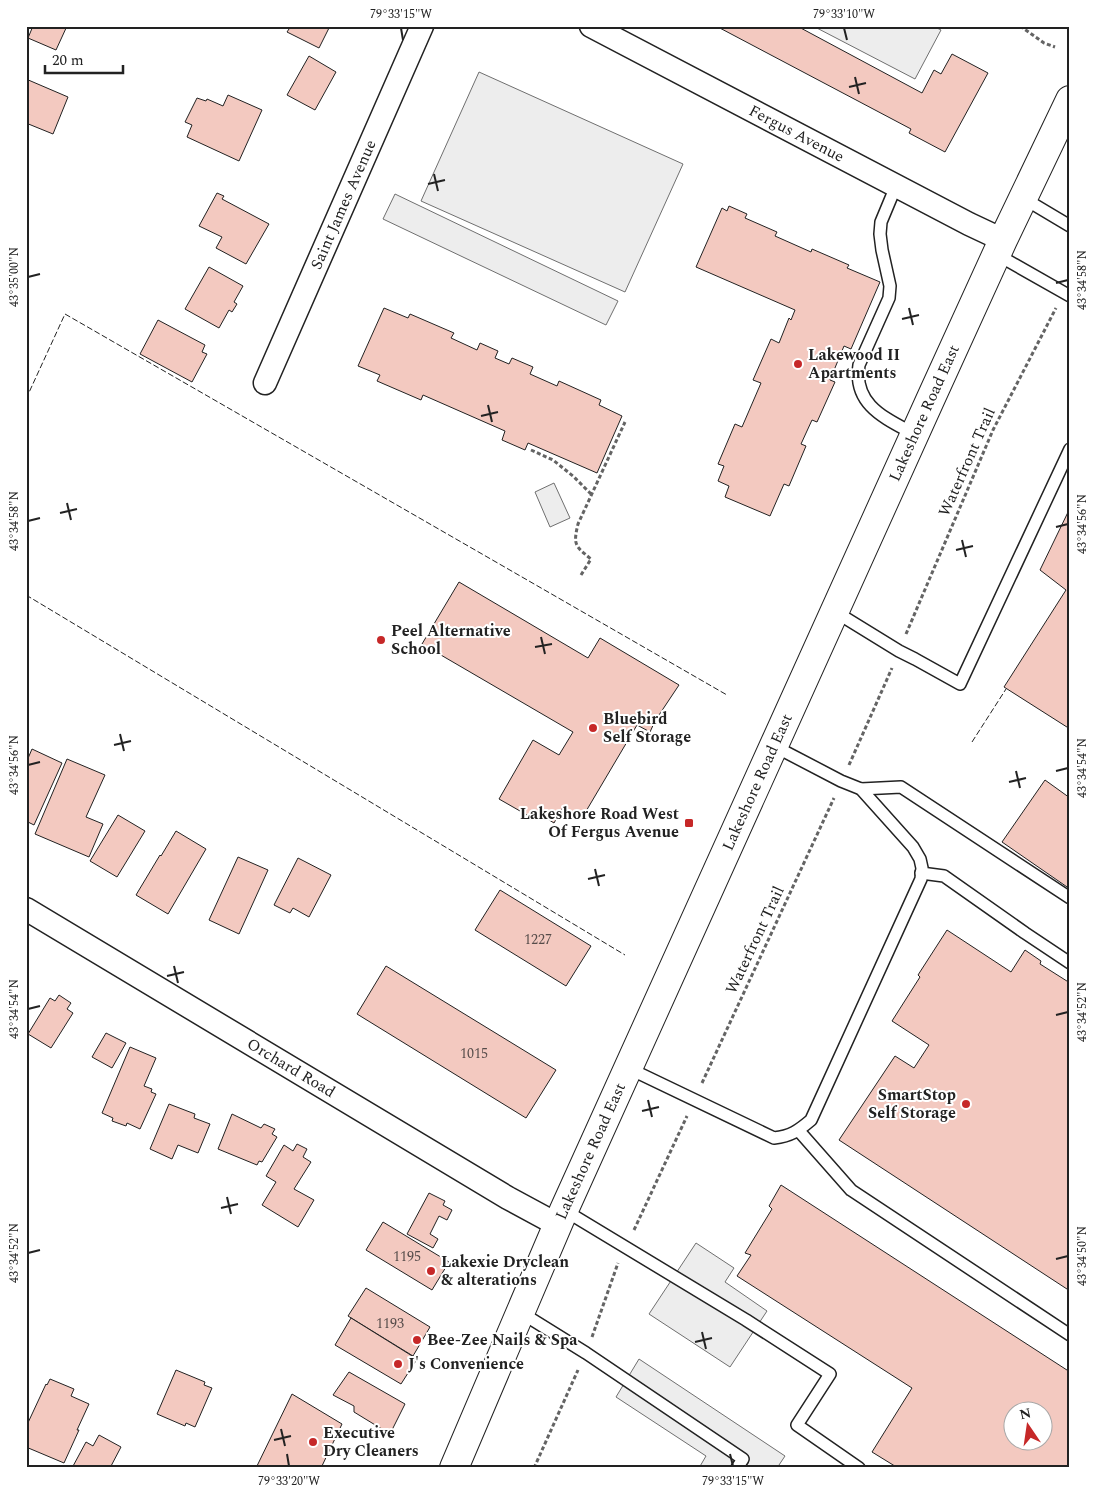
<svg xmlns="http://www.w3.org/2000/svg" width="1096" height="1494" viewBox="0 0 1096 1494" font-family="Spectral,serif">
<rect width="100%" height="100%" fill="#fff"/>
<!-- parking -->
<g fill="#ededed" stroke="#6f6f6f">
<path d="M813 26H933L941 30 915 79Z"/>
<path d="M479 72 683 164 625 292 421 201Z"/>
<path d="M395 194 618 301 606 325 383 219Z"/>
<path d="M554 483 570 518 550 527 535 492Z"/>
<path d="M696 1243 734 1268 725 1282 767 1311 730 1367 649 1314Z"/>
<path d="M639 1359 785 1456 777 1468H699L706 1456 616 1397Z"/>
</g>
<!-- building -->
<g fill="#f3c9c0" stroke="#222" fill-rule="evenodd">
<path d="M33 26H67L56 50 28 38Z"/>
<path d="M291 26H330L319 48 287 32Z"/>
<path d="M716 26H797L922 93 934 70 941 74 952 54 988 73 945 152 909 133 911 129Z"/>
<path d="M309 56 336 72 315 110 287 95Z"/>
<path d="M26 79 68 97 53 134 26 123Z"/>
<path d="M228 95 262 110 239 161 187 137 192 125 185 122 197 98 206 101 207 99 223 106Z"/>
<path d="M217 193 224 196 222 199 269 224 246 264 216 248 222 237 199 226Z"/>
<path d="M729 206 747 214 745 218 777 232 775 236 811 252 812 249 849 265 847 268 880 282 851 349 844 346 830 380 835 382 817 422 812 420 801 444 806 446 789 486 784 484 770 516 725 497 729 486 718 481 724 466 718 464 735 424 742 427 761 383 753 380 771 339 779 343 789 318 791 320 795 310 696 267 722 208 727 211Z"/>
<path d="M209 267 243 286 234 302 237 304 232 312 229 310 219 328 185 309Z"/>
<path d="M384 308 408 318 410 314 454 333 451 338 477 350 480 343 498 351 495 358 509 364 512 358 533 367 530 374 557 386 559 381 601 400 599 405 622 416 597 473 528 443 525 450 502 440 505 431 423 395 421 400 377 381 380 375 358 366Z"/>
<path d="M158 320 205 345 202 352 207 354 192 382 140 354Z"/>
<path d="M1070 508V729L1004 687 1066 590 1040 570Z"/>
<path d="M459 582 588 658 600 638 679 685 655 721 650 732 637 725 582 818 563 807 554 823 538 813 534 819 499 799 533 740 559 755 573 732 422 644Z"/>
<path d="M32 749 62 763 34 825 26 821V763Z"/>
<path d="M67 759 105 775 86 817 103 824 89 857 35 834Z"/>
<path d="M1045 780 1070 798V889L1002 842Z"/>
<path d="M118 815 145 831 117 877 90 861Z"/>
<path d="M176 831 206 849 168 914 136 895 160 855 161 856Z"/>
<path d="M238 857 268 870 239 934 209 920Z"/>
<path d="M298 858 331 875 309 917 293 908 290 913 274 905Z"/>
<path d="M500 890 591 946 566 986 475 930Z"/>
<path d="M947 930 1011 972 1025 950 1041 961 1040 964 1070 983V1291L839 1140 895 1056 914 1068 929 1045 892 1021 920 977 918 975Z"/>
<path d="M386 966 556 1070 526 1118 357 1014Z"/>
<path d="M59 995 71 1003 67 1009 73 1013 51 1048 28 1034 50 998 55 1001Z"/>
<path d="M106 1033 126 1043 112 1068 92 1057Z"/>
<path d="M130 1047 156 1058 144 1086 152 1089 151 1092 156 1094 140 1129 127 1123 126 1126 112 1121 113 1118 102 1113Z"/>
<path d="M169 1104 195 1114 194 1118 210 1124 198 1153 178 1145 172 1159 150 1149Z"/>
<path d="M232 1114 261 1128 264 1124 275 1129 272 1134 277 1137 262 1162 259 1161 257 1165 218 1149Z"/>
<path d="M297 1144 307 1149 303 1157 311 1162 294 1189 314 1200 298 1227 262 1205 276 1182 266 1176 284 1145 293 1151Z"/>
<path d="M781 1185 1070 1372V1468H898L872 1452 912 1388 737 1276 751 1255 745 1253 772 1209 769 1206ZM1014 1412H1044V1442H1014Z"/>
<path d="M429 1193 445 1201 443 1205 452 1210 447 1220 439 1216 430 1234 438 1239 433 1248 407 1234Z"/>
<path d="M383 1222 449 1262 432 1290 366 1250Z"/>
<path d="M366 1288 430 1327 413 1356 348 1316Z"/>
<path d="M351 1318 417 1359 401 1384 335 1345Z"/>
<path d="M176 1370 205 1382 204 1385 212 1388 195 1427 186 1423 185 1426 157 1414Z"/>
<path d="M349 1372 405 1404 390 1434 354 1412V1406L333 1395Z"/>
<path d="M50 1379 74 1389 71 1396 89 1404 77 1430H79L64 1463 26 1447V1427L46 1384 47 1385Z"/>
<path d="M292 1394 342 1424 321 1468H256Z"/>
<path d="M99 1435 121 1447 110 1468H72L86 1442 93 1446Z"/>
</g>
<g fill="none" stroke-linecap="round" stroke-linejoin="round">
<defs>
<g id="service">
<path d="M896 186 881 222 880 234 882 250 890 286 889 298 859 365C853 405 885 418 914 434"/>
<path d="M1023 198 1070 226"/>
<path d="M996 254 1070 296"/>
<path d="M834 611 899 651 915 659 960 684 1070 449"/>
<path d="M861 789 901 787 1070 898"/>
<path d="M921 873 944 876 1025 933 1070 963"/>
<path d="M628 1068 774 1138C791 1136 798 1131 811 1120L921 879 922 868 920 859 913 847 861 789 841 781 774 746"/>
<path d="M799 1131 851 1190 1070 1335"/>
<path d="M564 1210 746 1320 830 1374 797 1425 859 1468"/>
<path d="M520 1312 586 1353 743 1459 737 1468"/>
</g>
<g id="minor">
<path id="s1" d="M591 26 969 224 1003 240"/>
<path id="s2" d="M265 383 422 26"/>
<path id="s3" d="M26 909 508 1198 558 1225"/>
</g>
<g id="primary">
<path id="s4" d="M454 1468 564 1210 931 398 1003 240 1070 100"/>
</g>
</defs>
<!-- service casing -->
<use href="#service" stroke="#222" stroke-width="14"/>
<!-- minor casing -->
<use href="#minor" stroke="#222" stroke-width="25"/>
<!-- primary casing -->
<use href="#primary" stroke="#222" stroke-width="30"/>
<!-- path -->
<g stroke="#646464" stroke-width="3" stroke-dasharray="4 2.5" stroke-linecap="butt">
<path d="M1020 26 1044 43 1055 47"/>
<path d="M531 450 553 460 573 476 591 494"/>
<path d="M581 575 591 559C575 546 573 545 578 524L625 422"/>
<path d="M906 634 993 430 1056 308"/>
<path d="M849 765 892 668"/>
<path d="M702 1083 834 798"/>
<path d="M634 1230 687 1116"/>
<path d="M592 1337 618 1263"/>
<path d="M534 1468 578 1370"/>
</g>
<!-- service -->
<use href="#service" stroke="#fff" stroke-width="11"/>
<!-- minor -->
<use href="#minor" stroke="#fff" stroke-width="22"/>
<!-- primary -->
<use href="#primary" stroke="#fff" stroke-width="28"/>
<!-- fence -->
<g stroke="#222" stroke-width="1" stroke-dasharray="6 2.5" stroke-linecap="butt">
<path d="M26 399 65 314 727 695"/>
<path d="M26 595 625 955"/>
<path d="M972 742 1006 689"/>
</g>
</g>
<!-- ticks -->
<path fill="none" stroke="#222" stroke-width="2" d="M401 28 403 40M844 28 847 40M855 77 859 94M849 87 866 83M434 174 438 191M428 184 445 180M28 277 40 274M1056 283 1068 280M909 308 913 325M902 319 919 315M488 405 492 422M481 416 498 412M67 503 71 520M60 513 77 509M28 521 40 518M1056 527 1068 524M962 540 966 557M956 550 973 546M541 637 545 654M535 647 552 644M120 734 124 751M114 745 131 741M28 765 40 762M1016 771 1020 788M1056 771 1068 768M1009 782 1026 778M595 869 599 886M588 879 605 875M174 966 178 983M167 976 184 972M28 1009 40 1006M1056 1015 1068 1012M648 1100 652 1117M642 1111 659 1107M227 1197 231 1214M221 1208 238 1204M28 1253 40 1250M1056 1259 1068 1256M702 1332 706 1349M695 1342 712 1338M281 1429 285 1446M274 1440 291 1436M287 1454 289 1466M730 1454 733 1466"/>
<!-- markers -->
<g fill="#c62828" stroke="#fff" stroke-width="2">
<circle cx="798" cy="364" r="5"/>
<circle cx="381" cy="640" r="5"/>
<circle cx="593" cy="728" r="5"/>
<rect x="684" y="818" width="10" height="10" rx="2.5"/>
<circle cx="966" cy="1104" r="5"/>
<circle cx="431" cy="1271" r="5"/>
<circle cx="417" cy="1340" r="5"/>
<circle cx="398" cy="1364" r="5"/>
<circle cx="313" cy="1442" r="5"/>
</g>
<g text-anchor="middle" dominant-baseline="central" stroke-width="4" stroke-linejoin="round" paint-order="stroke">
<!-- number labels -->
<g font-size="14" fill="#564c4a">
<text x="538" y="939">1227</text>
<text x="474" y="1053">1015</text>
<text x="407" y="1256">1195</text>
<text x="390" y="1323">1193</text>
</g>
<!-- street labels -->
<g font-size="16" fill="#222" stroke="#fff">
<text stroke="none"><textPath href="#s1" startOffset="232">Fergus Avenue</textPath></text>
<text stroke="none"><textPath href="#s2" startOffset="195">Saint James Avenue</textPath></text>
<text stroke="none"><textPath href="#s4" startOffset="1155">Lakeshore Road East</textPath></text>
<text transform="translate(967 462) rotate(-66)">Waterfront Trail</text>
<text stroke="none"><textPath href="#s4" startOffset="750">Lakeshore Road East</textPath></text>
<text transform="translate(755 940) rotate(-65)">Waterfront Trail</text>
<text stroke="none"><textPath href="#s3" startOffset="309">Orchard Road</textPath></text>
<text stroke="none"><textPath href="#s4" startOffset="345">Lakeshore Road East</textPath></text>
</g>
<!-- poi labels -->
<g font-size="16" font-weight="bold" fill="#222" stroke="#fff" text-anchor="start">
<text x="808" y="355">Lakewood II<tspan x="808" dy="18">Apartments</tspan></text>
<text x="391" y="631">Peel Alternative<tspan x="391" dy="18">School</tspan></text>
<text x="603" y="719">Bluebird<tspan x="603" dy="18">Self Storage</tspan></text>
<text x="679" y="814" text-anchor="end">Lakeshore Road West<tspan x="679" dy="18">Of Fergus Avenue</tspan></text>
<text x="956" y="1095" text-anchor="end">SmartStop<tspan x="956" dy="18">Self Storage</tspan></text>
<text x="441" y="1262">Lakexie Dryclean<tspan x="441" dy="18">&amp; alterations</tspan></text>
<text x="427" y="1340">Bee-Zee Nails &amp; Spa</text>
<text x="408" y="1364">J's Convenience</text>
<text x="323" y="1433">Executive<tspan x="323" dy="18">Dry Cleaners</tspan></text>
</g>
</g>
<!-- border -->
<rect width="1096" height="1494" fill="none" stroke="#ffffff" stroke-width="55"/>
<!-- north arrow -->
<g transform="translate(1028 1426) rotate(347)"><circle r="24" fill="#ffffff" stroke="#a7a7a7"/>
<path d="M0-4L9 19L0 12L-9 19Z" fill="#c62828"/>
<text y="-8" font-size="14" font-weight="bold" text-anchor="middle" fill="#222222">N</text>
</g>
<!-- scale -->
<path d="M45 65v8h78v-8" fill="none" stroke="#222222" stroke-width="2.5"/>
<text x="52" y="65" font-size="15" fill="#222222" stroke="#ffffff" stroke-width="4" paint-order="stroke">20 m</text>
<rect x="28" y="28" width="1040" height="1438" fill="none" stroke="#222" stroke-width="2"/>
<g font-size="12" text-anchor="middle" fill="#222">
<text x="401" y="18">79°33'15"W</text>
<text x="844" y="18">79°33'10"W</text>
<text transform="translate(14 277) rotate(-90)" y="4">43°35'00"N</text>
<text transform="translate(1082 280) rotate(-90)" y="4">43°34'58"N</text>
<text transform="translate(14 521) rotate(-90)" y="4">43°34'58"N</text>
<text transform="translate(1082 524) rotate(-90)" y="4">43°34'56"N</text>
<text transform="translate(14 765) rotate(-90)" y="4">43°34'56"N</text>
<text transform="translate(1082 768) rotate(-90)" y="4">43°34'54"N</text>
<text transform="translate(14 1009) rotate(-90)" y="4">43°34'54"N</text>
<text transform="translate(1082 1012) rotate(-90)" y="4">43°34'52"N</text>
<text transform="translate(14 1253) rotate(-90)" y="4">43°34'52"N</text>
<text transform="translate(1082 1256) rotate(-90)" y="4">43°34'50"N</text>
<text x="289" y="1485">79°33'20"W</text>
<text x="733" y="1485">79°33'15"W</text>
</g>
</svg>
